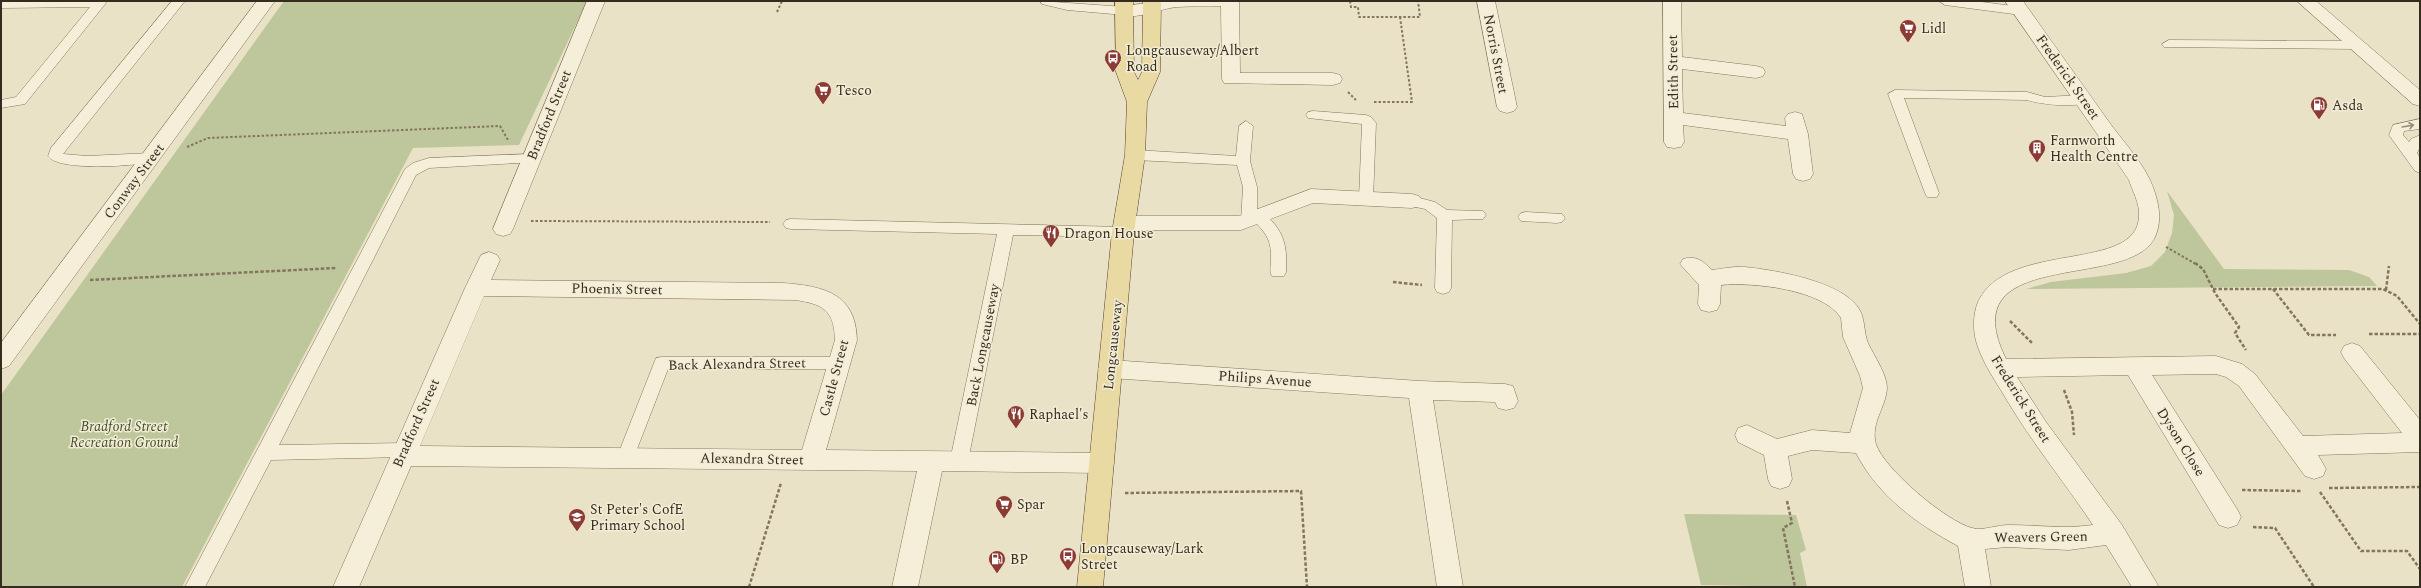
<svg xmlns="http://www.w3.org/2000/svg" width="2421" height="588" viewBox="0 0 2421 588" font-family="Spectral,serif">
<rect width="100%" height="100%" fill="#eae2c7"/>
<!-- green -->
<g fill="#bec79c">
<path d="M284 1H587L519 145 413 148 182 587H1V395Z"/>
<path d="M2167 191 2224 269 2349 270 2369 277 2377 286 2026 289 2051 282 2126 273 2151 266 2165 252 2172 233 2174 215Z"/>
<path d="M1684 514 1796 515 1806 550 1800 553 1807 587 1701 585Z"/>
</g>
<g fill="none" stroke-linecap="round" stroke-linejoin="round">
<defs>
<g id="lane">
<path d="M1 1H105L106 3 25 104 1 108V100L16 97 90 7 1 8Z"/>
<path d="M172 1H185L63 154 87 156 151 153 156 155 158 158 156 161C138 166 58 172 48 156L51 148Z"/>
<path d="M1040 1 1125 7 1131 11 1125 15 1067 10 1042 4Z"/>
<path d="M1939 1H1974L2021 7 2027 11 2021 15 1945 5Z"/>
<path d="M2169 40 2357 41 2364 45 2357 49 2164 47 2162 44Z"/>
<path d="M1895 90 2027 92 2045 97 2083 95 2090 99C2083 110 2038 104 2027 100L1904 98 1939 193 1937 197H1927L1925 193 1888 94Z"/>
<path d="M1313 111 1366 115 1371 117 1376 123 1373 199 1371 203H1361L1359 199 1362 124 1308 118 1306 115 1308 112Z"/>
<path d="M2420 119V129L2404 131 2403 135 2409 142 2411 139 2420 135V147L2417 153 2420 158V173L2415 171 2389 135 2393 125Z"/>
<path d="M1246 121 1253 126 1250 161 1257 187V212C1263 212 1266 215 1270 219 1286 235 1287 251 1286 272L1284 276H1272C1269 271 1271 266 1271 260 1272 243 1267 234 1256 223L1249 226 1244 225 1241 221 1243 187 1237 165 1135 160 1128 155 1135 150 1236 156 1239 126Z"/>
<path d="M531 154 538 159 536 162 429 168 416 175 279 445 405 443 411 445 414 450 411 455 405 457 271 460 205 587H185L405 169 413 163 429 158Z"/>
<path d="M1412 196 1435 202 1447 210 1483 211 1486 215 1483 219 1452 220 1451 288 1449 292 1443 294 1437 292 1435 288 1437 218 1425 209 1407 205 1405 201 1407 197Z"/>
<path d="M1526 212 1562 214 1565 218 1562 222 1557 223 1521 221 1518 217 1521 213Z"/>
<path d="M791 219 1123 227 1128 228 1131 232 1128 236 1123 237 1013 235 968 461 965 466 959 468 953 466 950 461 997 234 791 229 786 228 783 224 786 220Z"/>
<path d="M662 357H840L846 358 848 363 846 368 840 369H668L632 462 626 464 620 462 617 457 654 363 656 358Z"/>
</g>
<g id="street">
<path d="M257 1H275L9 366 1 369V343Z"/>
<path d="M587 1H605L513 229 510 234 503 236 496 234 493 229Z"/>
<path d="M1160 1H1239L1240 73H1333L1340 75 1342 79 1340 83 1333 85 1224 83 1222 79 1221 6C1207 7 1192 6 1177 7 1157 9 1139 20 1119 15L1116 11 1119 7Z"/>
<path d="M1477 1H1495L1517 107 1514 111 1507 113 1500 111 1497 107Z"/>
<path d="M1663 1H1681L1682 57 1756 66 1763 68 1765 72 1763 76 1756 78 1682 69 1683 113 1786 126 1785 118 1788 114 1795 112 1802 114 1808 134 1813 174 1810 179 1803 181 1796 179 1793 174 1788 139 1683 125 1684 142 1681 147 1674 148 1667 147 1664 142Z"/>
<path d="M2005 1H2023C2051 41 2080 81 2109 122 2122 140 2139 158 2149 178 2158 197 2164 220 2154 239 2126 291 1950 246 2006 359L2216 356 2242 364 2255 374 2303 436 2402 433 2344 358 2341 352 2344 346 2352 343 2360 346 2420 420V452L2318 455 2326 469 2323 476 2314 479 2305 476 2239 386 2226 377 2216 374 2152 375 2237 509 2241 517 2237 525 2228 528 2219 525 2128 375 2017 377 2046 422 2122 525 2159 587H2132L2106 545 2069 550 2007 547 1985 549 1991 587H1965L1958 546C1917 524 1878 496 1856 453L1812 450 1788 456 1792 479 1789 486 1780 489 1771 486 1768 479 1764 455 1738 442 1735 435 1738 428 1747 425 1777 439 1812 430 1850 433 1863 388 1860 376 1843 337 1841 318C1823 289 1752 282 1721 285L1720 304 1717 310 1709 312 1701 310 1698 304 1699 285 1680 264 1683 259C1696 255 1703 261 1712 270 1722 269 1734 266 1745 267 1775 270 1838 281 1857 306 1866 317 1863 331 1868 343 1874 356 1887 374 1887 388 1886 408 1870 423 1876 444 1883 468 1947 522 1972 528 1983 531 1997 525 2008 525 2037 525 2064 529 2093 525 2063 480 2029 439 2002 392 1992 376 1981 359 1976 341 1973 329 1973 314 1978 302 2007 239 2139 274 2139 215 2140 204 2132 190 2129 180Z"/>
<path d="M2297 1H2316L2420 90V106L2413 104Z"/>
<path d="M1311 189 1412 194 1419 196 1422 201 1419 206 1412 208 1313 203 1241 230H1124L1117 228 1114 223 1117 218 1124 216H1239Z"/>
<path d="M489 252 497 255 500 260 491 280 783 283C823 286 856 293 857 340L826 450 1102 453 1111 456 1114 463 1111 470 1102 473 942 471 918 587H892L917 471 411 466 359 587H333L465 288 481 255ZM484 296 795 300C823 304 834 310 835 340L802 450 420 446Z"/>
<path d="M1110 360 1420 381 1505 384 1513 386 1518 401 1514 408 1506 410 1498 408 1495 402 1433 400 1463 587H1437L1409 398 1110 378 1102 375 1098 369 1102 363Z"/>
</g>
<path id="primary" d="M1115 1H1133L1134 72 1138 80 1142 72 1143 1H1161L1160 72 1147 102 1145 155 1134 232 1103 587H1077L1112 232 1125 155 1127 102 1116 72Z"/>
</defs>
<!-- lane casing -->
<use href="#lane" stroke="#83755e" stroke-width="1"/>
<!-- street casing -->
<use href="#street" stroke="#83755e" stroke-width="1"/>
<!-- primary casing -->
<use href="#primary" stroke="#524332" stroke-width="1"/>
<!-- path-far1 -->
<g stroke="#83755e" stroke-width="2" stroke-dasharray="2.5 2" stroke-linecap="butt">
<path d="M1350 1 1351 7H1358L1359 17H1420L1418 1"/>
<path d="M777 12 782 1"/>
<path d="M1348 92 1356 100"/>
<path d="M1374 102H1412L1400 17"/>
<path d="M187 147 208 138 500 126 508 140"/>
<path d="M531 221 770 222"/>
<path d="M2166 247 2196 264"/>
</g>
<!-- path -->
<g stroke="#83755e" stroke-width="2.5" stroke-dasharray="3.5 2" stroke-linecap="butt">
<path d="M2195 263 2203 269 2215 293 2239 327 2235 333 2246 350"/>
<path d="M90 280 337 268"/>
<path d="M1393 282 1422 285"/>
<path d="M2213 289H2383L2397 296 2420 324"/>
<path d="M2273 289 2309 335H2336"/>
<path d="M2386 290 2389 266"/>
<path d="M2010 321 2033 344"/>
<path d="M2369 334H2420"/>
<path d="M2064 390 2072 412 2074 435"/>
<path d="M2329 488 2420 487"/>
<path d="M2242 490 2301 491"/>
<path d="M2320 492 2361 551H2407L2420 569"/>
<path d="M1125 493 1301 491 1307 587"/>
<path d="M1787 501 1792 523 1783 528 1795 587"/>
<path d="M2253 527 2275 528 2314 587"/>
<path d="M749 587 781 483"/>
</g>
<!-- lane -->
<use href="#lane" fill="#f5efd9" fill-rule="evenodd"/>
<!-- street -->
<use href="#street" fill="#f5efd9" fill-rule="evenodd"/>
<!-- primary -->
<use href="#primary" fill="#e9d9a2" fill-rule="evenodd"/>
</g>
<!-- one-way arrows -->
<defs><path id="oneway-shaft" d="M-6 0H5M1.5-3L5.5 0L1.5 3" fill="none" stroke-width="1.6" stroke-linecap="round" stroke-linejoin="round"/></defs>
<use stroke="#958e7c" href="#oneway-shaft" transform="translate(2408 126) rotate(-10)"/>
<!-- icons -->
<defs>
<symbol id="supermarket-pin" viewBox="-11 -11 22 30"><path d="M0 17L-7.5 6A9.5 9.5 0 1 1 7.5 6Z" fill="#8c3b34" stroke="#f2ecd5"/><path d="M-6-5.5h2.5l.6 2H6L4.5 2H-2.5L-4.4-4H-6ZM-1.5 3.2a1.3 1.3 0 1 0 .1 0ZM3 3.2a1.3 1.3 0 1 0 .1 0Z" fill="#fff"/></symbol>
<symbol id="bus-pin" viewBox="-11 -11 22 30"><path d="M0 17L-7.5 6A9.5 9.5 0 1 1 7.5 6Z" fill="#8c3b34" stroke="#f2ecd5"/><path d="M-5-6H5V4H4V6H2V4H-2V6H-4V4H-5ZM-3.5-4V0h7V-4ZM-3.5 1.2v1.5H-2V1.2ZM2 1.2v1.5H3.5V1.2Z" fill="#fff"/></symbol>
<symbol id="fuel-pin" viewBox="-11 -11 22 30"><path d="M0 17L-7.5 6A9.5 9.5 0 1 1 7.5 6Z" fill="#8c3b34" stroke="#f2ecd5"/><path d="M-5.5-6h7V0h2V4h1.3V-2.5L3-4.5l.8-.8L6-3V5H2.5V1h-1V6h-7ZM-4.2-4.7v3.2H.2V-4.7Z" fill="#fff"/></symbol>
<symbol id="building-pin" viewBox="-11 -11 22 30"><path d="M0 17L-7.5 6A9.5 9.5 0 1 1 7.5 6Z" fill="#8c3b34" stroke="#f2ecd5"/><path d="M-4-6H4V6H1V3H-1V6H-4ZM-2.5-4.3h1.7v1.8h-1.7ZM.8-4.3h1.7v1.8H.8ZM-2.5-1h1.7V.8h-1.7ZM.8-1h1.7V.8H.8Z" fill="#fff"/></symbol>
<symbol id="restaurant-pin" viewBox="-11 -11 22 30"><path d="M0 17L-7.5 6A9.5 9.5 0 1 1 7.5 6Z" fill="#8c3b34" stroke="#f2ecd5"/><path d="M-5-6h1v4h1v-4h1v4h1v-4h1v5L-1.5 .5V6h-2V.5L-5-1ZM5-6V6H3V1.5H1.5Q1.5-4 5-6Z" fill="#fff"/></symbol>
<symbol id="school-pin" viewBox="-11 -11 22 30"><path d="M0 17L-7.5 6A9.5 9.5 0 1 1 7.5 6Z" fill="#8c3b34" stroke="#f2ecd5"/><path d="M0-5L7-2L0 1L-7-2ZM-4 1L0 2.5L4 1V4Q0 6-4 4Z" fill="#fff"/></symbol>
</defs>
<g fill-rule="evenodd">
<use href="#supermarket-pin" x="1898" y="18" width="20" height="27"/>
<use href="#bus-pin" x="1103" y="48" width="20" height="27"/>
<use href="#supermarket-pin" x="813" y="80" width="20" height="27"/>
<use href="#fuel-pin" x="2309" y="95" width="20" height="27"/>
<use href="#building-pin" x="2027" y="138" width="20" height="27"/>
<use href="#restaurant-pin" x="1041" y="223" width="20" height="27"/>
<use href="#restaurant-pin" x="1006" y="404" width="20" height="27"/>
<use href="#supermarket-pin" x="994" y="494" width="20" height="27"/>
<use href="#school-pin" x="567" y="507" width="20" height="27"/>
<use href="#bus-pin" x="1058" y="546" width="20" height="27"/>
<use href="#fuel-pin" x="987" y="549" width="20" height="27"/>
</g>
<g text-anchor="middle" dominant-baseline="central" stroke-width="3" stroke-linejoin="round" paint-order="stroke">
<!-- poi labels -->
<g font-size="14" fill="#352c20" stroke="#f2ecd5" text-anchor="start">
<text x="1921" y="28">Lidl</text>
<text x="1126" y="50">Longcauseway/Albert<tspan x="1126" dy="16">Road</tspan></text>
<text x="836" y="90">Tesco</text>
<text x="2332" y="105">Asda</text>
<text x="2050" y="140">Farnworth<tspan x="2050" dy="16">Health Centre</tspan></text>
<text x="1064" y="233">Dragon House</text>
<text x="1029" y="414">Raphael's</text>
<text x="1017" y="504">Spar</text>
<text x="590" y="509">St Peter's CofE<tspan x="590" dy="16">Primary School</tspan></text>
<text x="1081" y="548">Longcauseway/Lark<tspan x="1081" dy="16">Street</tspan></text>
<text x="1010" y="559">BP</text>
</g>
<!-- street labels -->
<g font-size="14" fill="#352c20" stroke="#f2ecd5">
<text transform="translate(1496 54) rotate(79)">Norris Street</text>
<text transform="translate(1673 72) rotate(-91)">Edith Street</text>
<text transform="translate(2068 77) rotate(55)">Frederick Street</text>
<text transform="translate(549 115) rotate(-68)">Bradford Street</text>
<text transform="translate(134 181) rotate(-53)">Conway Street</text>
<text transform="translate(617 289) rotate(1)">Phoenix Street</text>
<text transform="translate(983 345) rotate(-79)">Back Longcauseway</text>
<text transform="translate(1113 345) rotate(-84)">Longcauseway</text>
<text transform="translate(737 364) rotate(-1)">Back Alexandra Street</text>
<text transform="translate(834 378) rotate(-75)">Castle Street</text>
<text transform="translate(1265 379) rotate(4)">Philips Avenue</text>
<text transform="translate(2021 399) rotate(58)">Frederick Street</text>
<text transform="translate(416 423) rotate(-66)">Bradford Street</text>
<text transform="translate(2181 442) rotate(58)">Dyson Close</text>
<text transform="translate(752 459) rotate(1)">Alexandra Street</text>
<text transform="translate(2041 537) rotate(-1)">Weavers Green</text>
</g>
<!-- park labels -->
<g font-size="14" font-style="italic" fill="#424f29" stroke="#f2ecd5">
<text x="124" y="426">Bradford Street<tspan x="124" dy="16">Recreation Ground</tspan></text>
</g>
</g>
<!-- border -->
<rect width="2421" height="588" fill="none" stroke="#352c20" stroke-width="4"/>
</svg>
